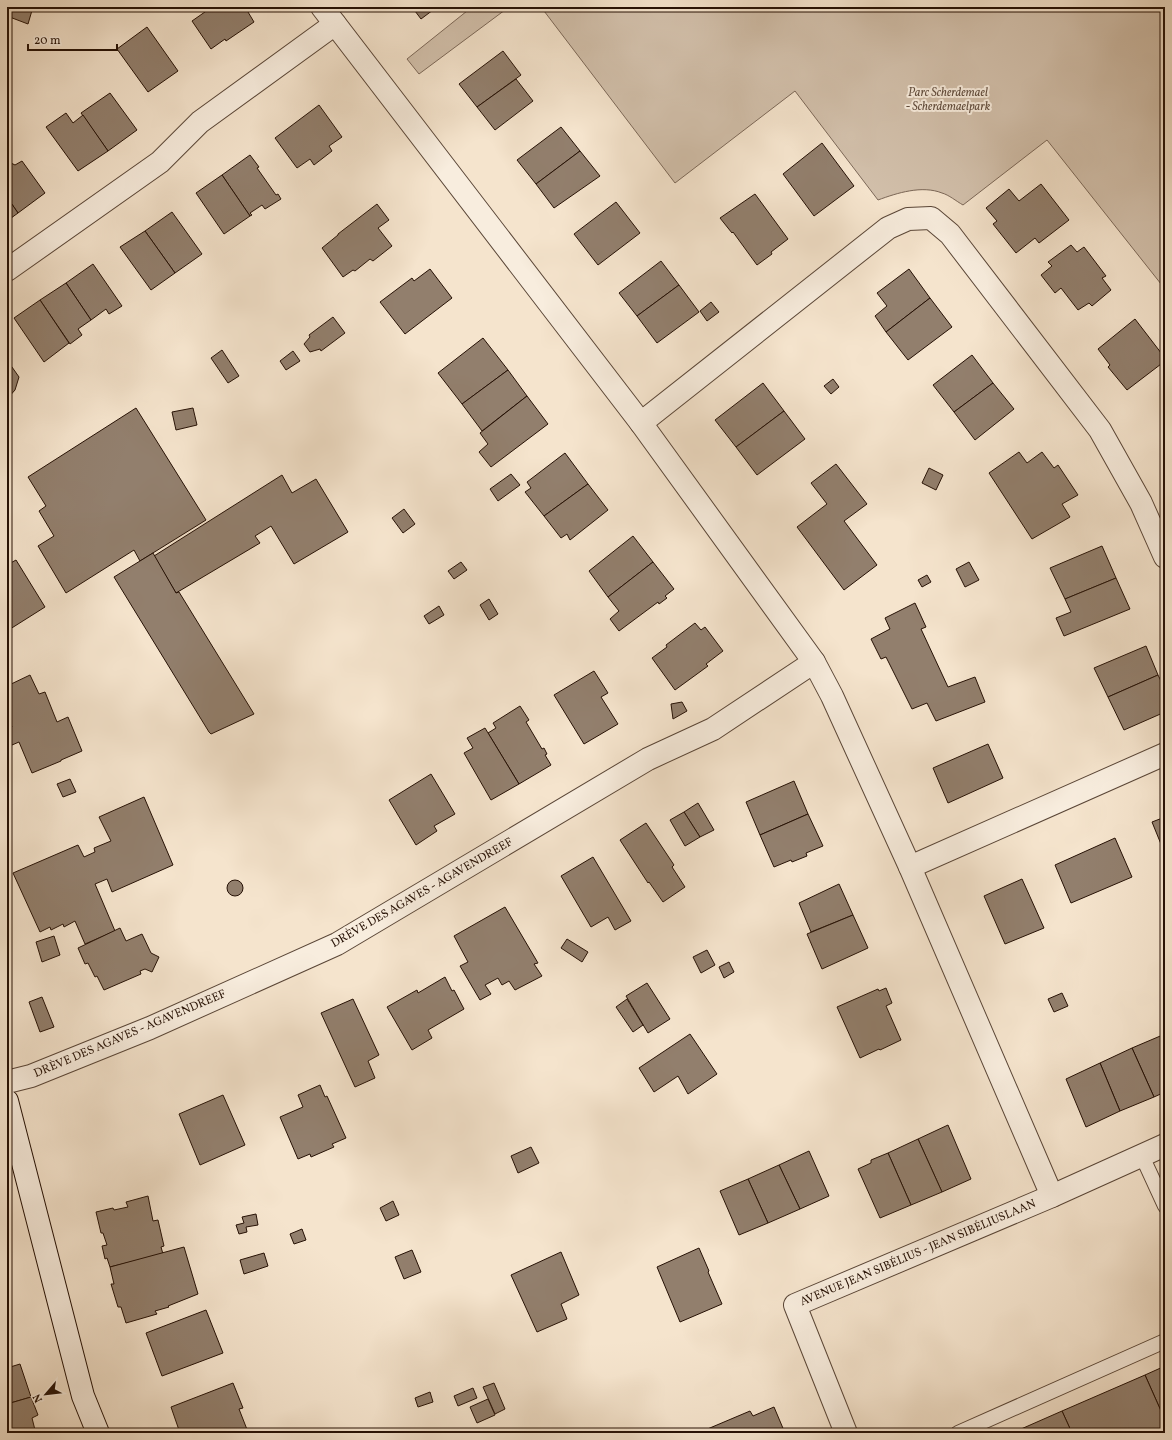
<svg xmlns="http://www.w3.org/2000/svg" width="1172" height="1440" viewBox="0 0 1172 1440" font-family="Vollkorn,serif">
<rect width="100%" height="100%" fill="#f5e4cd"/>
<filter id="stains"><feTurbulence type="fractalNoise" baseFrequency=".005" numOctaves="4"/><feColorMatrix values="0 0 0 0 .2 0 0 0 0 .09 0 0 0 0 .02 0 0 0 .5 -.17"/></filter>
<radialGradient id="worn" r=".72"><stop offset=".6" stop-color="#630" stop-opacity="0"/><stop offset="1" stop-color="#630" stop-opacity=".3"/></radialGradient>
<!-- green -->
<g fill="#d2c0ab" stroke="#7c6858">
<path d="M472 7H509L419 74 407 59Z"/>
<path d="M541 7H1165V289L1047 140 963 205C956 201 949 195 942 193 922 185 897 193 878 200L795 91 675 183Z"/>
</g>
<!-- building -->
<g fill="#927f6d" stroke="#261105">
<path d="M7 7H33L28 24 7 16 8 10Z"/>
<path d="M212 7H245L254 22 226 41 225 39 211 49 192 21Z"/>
<path d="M412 7H437L421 19Z"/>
<path d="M147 27 178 71 148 92 117 49Z"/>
<path d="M503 51 521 75 477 107 459 84Z"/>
<path d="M516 79 533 101 495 130 477 107Z"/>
<path d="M110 93 137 130 108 151 81 113Z"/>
<path d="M319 105 342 137 329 146 332 151 314 165 310 159 297 168 275 138Z"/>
<path d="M66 113 73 123 83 115 108 151 78 171 46 127Z"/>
<path d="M561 127 580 151 536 184 517 160Z"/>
<path d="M822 143 854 186 814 216 783 174Z"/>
<path d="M580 151 600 176 554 208 536 184Z"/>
<path d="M250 155 259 167 257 168 276 195 278 194 281 199 265 209 262 205 250 213 252 215 250 216 222 175Z"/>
<path d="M7 161 15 165 22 161 45 193 18 213 7 197Z"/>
<path d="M222 175 250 216 224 234 196 193Z"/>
<path d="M1041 184 1069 220 1039 243 1035 238 1016 253 993 224 997 221 986 208 1009 189 1019 201Z"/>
<path d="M755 194 788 239 771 252 772 254 757 265 733 232 732 233 720 218Z"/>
<path d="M7 197 18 213 7 221Z"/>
<path d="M616 202 640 233 598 265 574 234Z"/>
<path d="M377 204 389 220 378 228 392 246 373 261 370 259 355 271 353 270 343 277 322 248 338 235V234Z"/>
<path d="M172 212 202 254 175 273 145 231Z"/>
<path d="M145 231 175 273 151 290 120 247Z"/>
<path d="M1071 245 1077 252 1084 247 1106 276 1102 278 1111 290 1092 306 1089 303 1078 310 1061 288 1055 293 1041 275 1052 266 1048 262Z"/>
<path d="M661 261 679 285 637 316 619 293Z"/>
<path d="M93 264 122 306 109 314 106 309 91 320 66 283Z"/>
<path d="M430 269 452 298 405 334 380 302 412 278 414 281Z"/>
<path d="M909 269 930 298 886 332 875 316 887 306 877 293Z"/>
<path d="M66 283 91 320 78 329 82 335 70 344 40 300Z"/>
<path d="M679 285 699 312 657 343 637 316Z"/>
<path d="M930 298 952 327 908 360 886 332Z"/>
<path d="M40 300 69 343 44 362 14 318Z"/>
<path d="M711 302 719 312 707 321 700 311Z"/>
<path d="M333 317 345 333 321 351 320 349 310 352 304 344 310 337 309 335Z"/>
<path d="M1135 319 1165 358V361L1127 390 1108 367 1110 365 1098 349Z"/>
<path d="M483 338 508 370 462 404 438 373Z"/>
<path d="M222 350 239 376 228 383 211 358Z"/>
<path d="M293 351 300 361 286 370 280 361Z"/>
<path d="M972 355 993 383 954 412 933 385Z"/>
<path d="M7 360 19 377 15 390 7 399Z"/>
<path d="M508 370 527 396 482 431 462 404Z"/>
<path d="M833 379 839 387 831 394 824 386Z"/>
<path d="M763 383 784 411 736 447 715 420Z"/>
<path d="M993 383 1014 409 975 440 954 412Z"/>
<path d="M527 396 548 424 491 467 479 452 488 444 480 433Z"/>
<path d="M136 408 206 520 140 561 134 550 66 593 38 546 54 536 39 511 46 506 28 477Z"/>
<path d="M193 408 197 425 176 430 172 412Z"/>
<path d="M784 411 805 439 757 475 736 447Z"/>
<path d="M1165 436V445L1162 437Z"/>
<path d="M1019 452 1027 463 1042 452 1054 468 1058 465 1078 495 1062 504 1070 517 1032 539 989 473Z"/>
<path d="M565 453 588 484 544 516 525 492 531 488 527 482Z"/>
<path d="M836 464 867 504 844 521 877 565 844 590 797 527 827 504 811 483Z"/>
<path d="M929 468 943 475 936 490 922 483Z"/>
<path d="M511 474 520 485 498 501 490 489Z"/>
<path d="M282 475 292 493 316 479 348 532 294 564 271 526 255 536 260 543 176 593 154 556Z"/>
<path d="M588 484 608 510 570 540 567 534 561 538 544 516Z"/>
<path d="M404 509 415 524 403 533 392 518Z"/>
<path d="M633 536 653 562 608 597 589 571Z"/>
<path d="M1102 546 1116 578 1065 599 1050 568Z"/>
<path d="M153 553 176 593 179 592 254 714 211 734 209 732 114 577Z"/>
<path d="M16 560 45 607 7 631V565Z"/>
<path d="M461 562 467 570 454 579 448 571Z"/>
<path d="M653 562 674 589 665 596 667 598 659 604 658 602 619 631 610 619 619 611 608 597Z"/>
<path d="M969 562 979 580 965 587 956 569Z"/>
<path d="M927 575 931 582 922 587 918 580Z"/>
<path d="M1116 578 1130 609 1064 636 1056 618 1071 612 1065 599Z"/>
<path d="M489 599 498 614 489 620 480 605Z"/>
<path d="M915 603 926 627 921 629 948 687 975 677 985 702 936 721 927 703 912 709 886 657 881 659 871 639 890 629 885 618Z"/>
<path d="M439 606 444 615 429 624 424 616Z"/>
<path d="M695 623 701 630 705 627 723 651 706 664 708 666 675 690 652 658 667 647 666 645Z"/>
<path d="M1146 646 1158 675 1108 697 1094 668Z"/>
<path d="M594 671 608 693 601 697 618 724 584 744 554 695Z"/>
<path d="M30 675 39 694 45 692 57 722 68 717 82 751 61 760V761L32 773 19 742 12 745 7 734V729L12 727 7 714V686Z"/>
<path d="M1158 675 1165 689V712L1124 730 1108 697Z"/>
<path d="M682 702 687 711 673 719 671 704Z"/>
<path d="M520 706 529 720 526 722 542 749 544 748 547 754 545 755 551 765 519 784 488 733 496 728 493 723Z"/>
<path d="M485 728 519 784 491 800 464 753 473 748 467 738Z"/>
<path d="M988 744 1003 778 948 803 933 768Z"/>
<path d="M431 774 455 814 434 826 437 831 416 845 389 800Z"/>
<path d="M70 779 76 792 63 797 57 784Z"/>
<path d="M794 781 808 814 760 835 746 802Z"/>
<path d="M144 797 173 865 112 892 107 879 95 884 115 931 85 944 75 921 64 927 63 924 51 930 50 927 40 932 13 873 78 845 84 857 95 852 94 848 111 841 99 817Z"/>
<path d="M698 803 714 830 700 837 684 812Z"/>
<path d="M684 812 700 837 685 846 670 820Z"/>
<path d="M808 814 823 846 806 853 807 856 792 862 791 860 774 867 760 835Z"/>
<path d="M1165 817V854L1152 822Z"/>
<path d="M646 823 674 865 672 867 685 887 663 902 649 882 648 883 620 840Z"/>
<path d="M1115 838 1132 877 1071 903 1055 865Z"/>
<path d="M593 857 631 921 615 930 608 917 591 927 561 876Z"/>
<path d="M1022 879 1044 928 1005 944 984 896Z"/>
<circle cx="235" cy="888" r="8"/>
<path d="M839 884 853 915 811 932 799 903Z"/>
<path d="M505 907 538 963 534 964 542 976 515 990 509 981 502 985 498 978 485 985 491 994 480 1000 460 966 468 962 454 936Z"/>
<path d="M853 915 868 948 822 969 807 934Z"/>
<path d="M120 928 126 941 142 934 151 953 159 957 152 972 145 969 140 971 141 974 104 990 97 976 95 977 88 963 85 964 78 948Z"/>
<path d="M54 936 60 955 42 962 36 942Z"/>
<path d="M567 939 588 952 582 962 561 948Z"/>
<path d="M707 950 715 965 701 973 693 957Z"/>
<path d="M729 962 734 972 724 978 719 967Z"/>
<path d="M445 977 452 991 454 990 464 1009 428 1030 432 1038 412 1050 387 1007 417 990 418 993Z"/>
<path d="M647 983 670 1019 648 1033 626 996Z"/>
<path d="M886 988 892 1003 886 1006 901 1040 880 1050 879 1049 860 1058 837 1007 878 989 879 991Z"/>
<path d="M1062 993 1068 1006 1054 1012 1048 999Z"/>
<path d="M42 997 54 1027 40 1032 29 1002Z"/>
<path d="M353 999 379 1055 368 1061 375 1078 355 1087 321 1013Z"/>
<path d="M627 999 643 1025 633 1032 616 1007Z"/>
<path d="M690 1034 717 1074 688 1094 678 1076 654 1092 639 1068Z"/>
<path d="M1165 1034V1092L1154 1097 1132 1048Z"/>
<path d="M1132 1048 1154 1097 1120 1111 1100 1063Z"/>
<path d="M1100 1063 1120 1111 1086 1127 1066 1079Z"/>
<path d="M320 1085 325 1097 327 1096 346 1138 332 1144 334 1147 311 1157 310 1154 298 1159 280 1117 303 1107 298 1095Z"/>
<path d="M223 1095 245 1145 200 1165 179 1114Z"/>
<path d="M948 1125 971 1179 942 1192 918 1139Z"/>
<path d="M918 1139 942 1192 911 1205 888 1153Z"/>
<path d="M531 1147 539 1163 518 1173 511 1156Z"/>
<path d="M809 1151 829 1196 800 1209 779 1165Z"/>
<path d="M888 1153 911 1205 880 1218 858 1169 871 1163V1160Z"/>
<path d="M779 1165 800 1209 768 1223 748 1179Z"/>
<path d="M748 1179 768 1223 739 1235 720 1191Z"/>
<path d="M148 1196 153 1221 158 1220 164 1246 161 1247 163 1254 110 1267 107 1258 105 1259 102 1246 107 1245 103 1233H101L96 1212 113 1208 114 1210 128 1207 126 1202Z"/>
<path d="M393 1201 399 1215 386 1221 380 1208Z"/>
<path d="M256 1214 258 1225 246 1227 247 1232 239 1234 236 1225 244 1223 242 1217Z"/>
<path d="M302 1229 306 1240 294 1244 290 1234Z"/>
<path d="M184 1247 198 1294 168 1306 169 1307 155 1311 157 1314 126 1323 121 1307H118L111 1284H114L110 1267Z"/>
<path d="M699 1248 709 1271 708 1272 722 1304 680 1322 657 1267Z"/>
<path d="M412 1250 421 1272 404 1279 395 1257Z"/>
<path d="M561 1252 579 1295 561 1304 567 1319 537 1332 511 1275Z"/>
<path d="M264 1253 268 1266 244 1274 240 1260Z"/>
<path d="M206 1310 223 1353 162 1376 146 1333Z"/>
<path d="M7 1312 11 1324 7 1325Z"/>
<path d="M20 1364 31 1397 7 1404V1368Z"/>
<path d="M1165 1366V1420L1145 1375Z"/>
<path d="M1145 1375 1165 1420V1433H1072L1062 1411Z"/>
<path d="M233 1383 243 1408 239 1409 248 1432 252 1430 253 1433H180L171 1407Z"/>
<path d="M494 1383 505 1409 495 1414 483 1387Z"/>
<path d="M473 1388 477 1398 458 1406 454 1396Z"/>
<path d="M430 1392 433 1402 418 1407 415 1398Z"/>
<path d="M31 1397 38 1415 32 1418 35 1430 25 1433H7V1404Z"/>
<path d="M488 1399 495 1415 477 1423 470 1407Z"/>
<path d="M774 1407 785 1433H698L750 1411 753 1416Z"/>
<path d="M1062 1411 1072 1433H1012Z"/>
</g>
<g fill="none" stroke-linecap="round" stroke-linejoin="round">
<defs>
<g id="lane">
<path d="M1142 1156 1165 1206"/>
<path d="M958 1433 1165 1341"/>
</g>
<g id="street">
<path d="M322 7 641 423 814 662 832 696 910 867 1052 1196"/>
<path d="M7 270 160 162 200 122 335 24"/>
<path d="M641 423 888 228 908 219 931 218 950 234 1100 430 1141 503 1165 557"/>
<path d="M910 867 1165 754"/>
<path d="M7 1082 31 1076 150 1028 337 944 648 759 713 729 814 662"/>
<path d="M846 1433 795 1305 1052 1196 1165 1145"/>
</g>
<path id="secondary" d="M7 1101 83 1396 98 1433"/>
</defs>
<!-- lane casing -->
<use href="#lane" stroke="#5a4637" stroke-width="16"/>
<!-- street casing -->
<use href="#street" stroke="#5a4637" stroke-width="24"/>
<!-- secondary casing -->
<use href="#secondary" stroke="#261105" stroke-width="24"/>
<!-- lane -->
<use href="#lane" stroke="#f8edde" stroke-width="14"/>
<!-- street -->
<use href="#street" stroke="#f8edde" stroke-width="22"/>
<!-- secondary -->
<use href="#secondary" stroke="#f8edde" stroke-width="22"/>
</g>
<g text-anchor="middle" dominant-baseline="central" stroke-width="4" stroke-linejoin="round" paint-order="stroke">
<!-- park labels -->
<g font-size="12" font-style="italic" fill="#624e3f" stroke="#f8edde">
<text x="948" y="93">Parc Scherdemael<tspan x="948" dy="14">- Scherdemaelpark</tspan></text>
</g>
<!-- street labels -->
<g font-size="12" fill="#261105" stroke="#f8edde">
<text transform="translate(422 893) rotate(-30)">DRÈVE DES AGAVES - AGAVENDREEF</text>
<text transform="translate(130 1034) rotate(-23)">DRÈVE DES AGAVES - AGAVENDREEF</text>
<text transform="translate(918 1253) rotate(-23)">AVENUE JEAN SIBÉLIUS - JEAN SIBÉLIUSLAAN</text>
</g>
</g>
<!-- margin -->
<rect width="1172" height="1440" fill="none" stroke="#f5e4cd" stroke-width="24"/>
<rect x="8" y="8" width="1156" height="1424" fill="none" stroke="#261105" stroke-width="2"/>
<rect x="12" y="12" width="1148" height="1416" fill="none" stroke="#261105"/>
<!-- north arrow -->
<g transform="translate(46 1394) rotate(242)" stroke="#f8edde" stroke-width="3" paint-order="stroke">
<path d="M0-3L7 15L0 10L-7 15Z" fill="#261105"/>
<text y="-6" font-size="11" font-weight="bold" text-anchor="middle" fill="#261105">N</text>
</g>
<!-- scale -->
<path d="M28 44v6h89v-6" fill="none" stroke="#261105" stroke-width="2"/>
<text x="34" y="44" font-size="12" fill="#261105" stroke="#f8edde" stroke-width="3" paint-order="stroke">20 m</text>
<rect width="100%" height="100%" filter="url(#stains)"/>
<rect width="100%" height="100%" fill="url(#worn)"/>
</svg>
